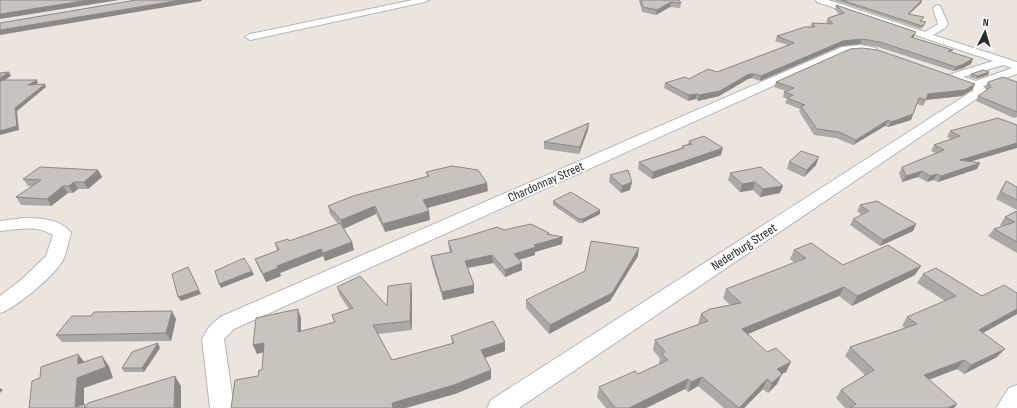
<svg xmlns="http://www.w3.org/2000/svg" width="1017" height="408" viewBox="0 0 1017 408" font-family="'Sofia Sans Condensed',sans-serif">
<rect width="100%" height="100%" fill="#ece5de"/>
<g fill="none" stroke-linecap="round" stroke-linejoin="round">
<defs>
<g id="minor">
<path d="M413 0H429L425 2 250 40 245 37 250 34Z"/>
<path d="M816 0H828L925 32 938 24 933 8 937 5 940 6 948 24 945 28 933 35 1017 62V74L983 86 987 91 985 93 519 408H487L491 400 974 90 972 87 948 79 946 77 948 75 993 61 817 2ZM1003 65 1012 68 976 81 963 77Z"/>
<path d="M860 45 876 48 877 50 872 53 860 51 848 52 234 329 224 339 234 408H210L202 339 209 327 220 317 842 47Z"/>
<path d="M24 218C39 218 62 219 71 233 68 242 67 252 63 260 56 274 15 309 0 313V296L21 280 46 256 53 235C37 225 18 229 0 231V221Z"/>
<path d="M1017 385V408H996L1009 388Z"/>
</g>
</defs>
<!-- minor casing -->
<use href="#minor" stroke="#b2b5be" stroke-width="2"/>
<!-- minor -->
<use href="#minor" fill="#fff" fill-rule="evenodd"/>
</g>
<!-- wall -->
<g fill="#aca8a3">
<path d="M639 0H679L681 3 680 8 670 7 656 15 642 12Z"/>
<path d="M833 0H922L921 3 909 14 923 19 921 21 925 25 921 29Z"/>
<path d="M836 5 916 32 913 38 952 53 971 64 965 67 964 68 953 71 878 47 860 44 841 46 760 81 752 78 748 79 719 96 698 101 696 99 688 101 664 88 665 83 689 79 717 72 788 45 775 41 777 36 810 27 812 23 828 24 826 22 828 18 839 14 835 10Z"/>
<path d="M989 72 988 75 976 79 969 77 971 74Z"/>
<path d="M776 82 975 84 972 90 962 96 926 100 923 106 917 104 911 120 888 127 885 126 853 145 836 138 814 135 799 111 800 109 785 103 787 99 783 97 784 92 786 91 774 87Z"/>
<path d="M988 82H1017V117L1014 118 976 101 978 96 987 90 985 87Z"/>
<path d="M998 118 971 162 977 169 938 182 933 180 927 182 918 177 902 182 899 173 902 167 936 153 931 151 934 145 951 139 947 137 950 131Z"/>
<path d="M588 130 579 154 544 149V142Z"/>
<path d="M689 141 721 155 652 179 638 169 639 162 681 148 682 146 688 144Z"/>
<path d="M789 162 816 165 804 177 787 169Z"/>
<path d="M761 167 780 193 760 197 753 190 740 192 728 180 730 173Z"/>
<path d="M98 170 102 177 88 189H78L73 193H68L51 206 21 205 16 197 32 186H28L23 179Z"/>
<path d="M426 172 488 191 427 208 430 220 385 232 376 214 344 229 352 242 354 250 325 261 323 256 280 273 281 276 266 282 258 267 255 259 277 251 275 243 289 241 338 224 330 214 328 206 427 177Z"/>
<path d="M610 175 632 182 630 190 621 193 609 182Z"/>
<path d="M1006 181 1017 187V210L996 199 1001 189Z"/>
<path d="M553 201 600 214 582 223H579L553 205Z"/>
<path d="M860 205 916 224 913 231 880 246 850 225 853 219 862 215 857 211Z"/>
<path d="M1017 211V253L988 236 994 229 1002 226 1000 225 1005 217Z"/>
<path d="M504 230 549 233V234L562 244 535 252V255L519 260 522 263V270L505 277 493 263 468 268 474 293 443 300 432 264 431 256 450 252 449 249 448 241Z"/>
<path d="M794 250 843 265 915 275 852 306 839 296 748 334 786 372 782 374 777 384 768 393 763 389 744 408H724L698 386 688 392 685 389 646 408H606L597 397 599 387 638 374 660 364 659 363 660 359 653 350 655 340 699 324H698L701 314 730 305 723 298 726 289 795 263 790 259Z"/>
<path d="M638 256 610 301 549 334 526 308V300Z"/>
<path d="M923 274 982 296 1017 293V314L983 333 997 357 964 374 957 369 929 379 947 408H845L836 398 841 390 865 375 845 356 850 347 905 328 902 326 907 317 945 301 917 283Z"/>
<path d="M337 287 387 306 412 292V330L378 334 392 360 452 344 451 336 505 351 485 358 491 379 455 394 258 376 262 370 264 352 257 354 253 345 301 318V331L334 322 332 315 349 309 340 296Z"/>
<path d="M176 319 171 341 62 342 56 335Z"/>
<path d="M160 348 144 372H124L122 368Z"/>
</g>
<!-- shaded-wall -->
<g fill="#8c8884">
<path d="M89 0H119L0 19V14Z"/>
<path d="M181 0H201L202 1 0 35V30Z"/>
<path d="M922 0 921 3 907 16 908 14Z"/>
<path d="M671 2 670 7 656 15 657 10Z"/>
<path d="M916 32 914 36 909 42 911 37Z"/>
<path d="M862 39 860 44 841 46 760 81 761 76 843 41Z"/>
<path d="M973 59 971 64 965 67 964 68 953 71 956 67Z"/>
<path d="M9 72 11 76 0 83V78Z"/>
<path d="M989 72 988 75 976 79 978 76Z"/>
<path d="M749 74H754L752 78 748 79 719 96 698 101 699 95Z"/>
<path d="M37 80 38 83 30 88 28 85Z"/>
<path d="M45 84 46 87 17 111 19 130 0 135V131L15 108Z"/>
<path d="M975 84 972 90 962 96 925 100 928 94Z"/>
<path d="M697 94 696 99 688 101 689 95Z"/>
<path d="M913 114 911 120 888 127 891 122Z"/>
<path d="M888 120 885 126 853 145 856 140Z"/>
<path d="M589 123 588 130 579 154 580 147Z"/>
<path d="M1017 143V148L956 166 960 160Z"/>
<path d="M723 148 721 155 652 179 653 172Z"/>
<path d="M819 157 816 165 804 177 807 170Z"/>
<path d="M980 163 977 169 938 182 941 176Z"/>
<path d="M98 170 102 177 88 189 84 182Z"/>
<path d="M922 171 918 177 902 182 906 176Z"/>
<path d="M937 174 933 180 927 182 930 176Z"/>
<path d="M74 182 78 189 73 193 69 186Z"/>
<path d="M632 182 630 190 621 193 622 186Z"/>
<path d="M755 182 753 190 740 192 742 184Z"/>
<path d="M487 183 488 191 424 209 423 200Z"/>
<path d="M63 186 68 193 51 206 47 199Z"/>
<path d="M783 186 780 193 760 197 763 189Z"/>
<path d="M375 206 376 214 343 229 341 220Z"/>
<path d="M600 210V214L582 223 583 219Z"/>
<path d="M429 211 430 220 385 232 383 224Z"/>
<path d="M916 224 913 231 880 246 883 240Z"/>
<path d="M549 233V240L563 237 562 244 535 252V255L514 261V254L534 245 547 234Z"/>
<path d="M352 242 354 250 325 261 323 253Z"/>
<path d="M639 248 638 256 610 301 549 334 550 325Z"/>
<path d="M321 249 323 256 280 273 281 276 266 282 263 274 277 266Z"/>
<path d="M492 255 493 263 465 268V261Z"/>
<path d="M522 263V270L505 277V270Z"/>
<path d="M921 266 915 275 852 306 857 296Z"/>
<path d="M252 271 254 275 221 288 219 284Z"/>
<path d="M411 283 412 292V330L410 321Z"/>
<path d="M474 285V293L443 300 442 292Z"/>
<path d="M844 287 839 296 738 338 742 329Z"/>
<path d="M199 290 201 294 181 301 178 297Z"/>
<path d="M298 309 301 318V340L298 332Z"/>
<path d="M1017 309V314L972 339 979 330Z"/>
<path d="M172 311 176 319 171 341 166 333Z"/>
<path d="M505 342V351L481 359V350Z"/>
<path d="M158 343 160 348 144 372 142 368Z"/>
<path d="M264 343 268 351 257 354 253 345Z"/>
<path d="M1005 349 997 357 964 374 971 365Z"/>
<path d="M78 354 86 364H78Z"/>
<path d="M102 356 109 366 113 378 84 388V408L75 407 77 378Z"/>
<path d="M964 360 957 369 918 384 924 375Z"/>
<path d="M791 362 786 372 772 379 777 369Z"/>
<path d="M491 370V379L455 394 406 408H393L392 403Z"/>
<path d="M782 374 777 384 768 393 772 383Z"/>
<path d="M175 376 181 386V408H174Z"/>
<path d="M702 377 698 386 688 392 691 382Z"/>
<path d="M688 379 685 389 646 408H629Z"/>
<path d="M767 379 763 389 744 408H739Z"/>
<path d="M0 388 3 390 0 393Z"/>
<path d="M957 404 954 408H947Z"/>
</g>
<!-- building -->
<g fill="#c8c3bd" stroke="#8c8884">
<path d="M0 0H89L0 14Z"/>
<path d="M136 0H181L0 30V23Z"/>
<path d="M641 0H679L681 3 671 2 657 10 643 7Z"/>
<path d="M841 0H922L908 14 924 17 920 21 926 22 922 26Z"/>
<path d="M836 5 916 32 911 37 953 50 948 51 973 59 965 63H966L956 67 880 42 862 39 843 41 761 76 754 74H749L720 91 699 95 697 94 689 95 665 83 685 77 689 79 708 69 717 72 794 43 777 36 805 27H815L812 23 833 24 828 18 844 13Z"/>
<path d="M862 48 878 50 975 84 965 90 928 94 926 100 919 98 913 114 891 122 888 120 856 140 839 132 817 129 801 106 805 105 787 98 793 95 784 92 794 88 776 82 850 49Z"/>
<path d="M983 70 989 72 978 76 971 74Z"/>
<path d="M9 72 0 78V73Z"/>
<path d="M1003 77 1017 82V112L978 96 991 87 988 82Z"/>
<path d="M3 80H37L28 85 45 84 15 108 17 126 0 131V82Z"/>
<path d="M998 118 1017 125V143L960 160 980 163 941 176 937 174 930 176 922 171 906 176 902 167 944 150 934 145 960 136 950 131Z"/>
<path d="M589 123 580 147 544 142Z"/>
<path d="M704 136 723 148 653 172 639 162 684 148 682 146 692 144 689 141Z"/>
<path d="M801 151 819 157 807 170 789 162Z"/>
<path d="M452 166 478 170 487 183 423 200 429 211 383 224 375 206 341 220 328 206 353 196 429 176 426 172Z"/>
<path d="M40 167 98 170 84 182H74L69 186H63L47 199 16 197 41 180 23 179Z"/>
<path d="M761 167 783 186 763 189 755 182 742 184 730 173Z"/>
<path d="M628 170 632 182 622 186 610 175Z"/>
<path d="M1006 181 1017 187V200L1001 192Z"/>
<path d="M571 192 600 210 583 219H579L553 201Z"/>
<path d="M877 201 916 224 883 240 853 219 869 211 860 205Z"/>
<path d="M1017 211V242L994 229 1015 222 1005 217Z"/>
<path d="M340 223 352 242 323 253 321 249 277 266 278 268 263 274 255 259 279 250 275 243 288 239 289 241Z"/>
<path d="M531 224 549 233 547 234 563 237 534 245 536 247 514 254 522 263 505 270 492 255 465 261 474 285 442 292 431 256 452 252 448 241 462 238 497 227 504 230Z"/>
<path d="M591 241 639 248 612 293 550 325 526 300 585 271Z"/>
<path d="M811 243 843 265 888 245 921 266 857 296 844 287 742 329 767 352 776 348 791 362 777 369 782 374 772 383 767 379 739 408 702 377 691 382 688 379 629 408H615L599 387 635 371 638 374 668 360 662 354 665 352 655 340 708 321 701 314 710 309 741 303 726 289 806 258 794 250Z"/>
<path d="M244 258 252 271 219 284 215 271Z"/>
<path d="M188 267 199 290 178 297 172 274Z"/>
<path d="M936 268 982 296 1004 285 1017 293V309L979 330 1005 349 971 365 964 360 924 375 957 404 947 408H850L856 404 841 390 874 370 850 347 917 324 907 317 956 296 923 274Z"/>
<path d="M360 276 387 306 388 286 411 283 410 321 373 325 392 360 454 343 451 336 493 321 505 342 481 350 491 370 454 385 392 403 393 408H231L235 380 258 376 259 370H262L264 343 253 345 256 318 298 309V332L335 322 332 315 353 308 337 287Z"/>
<path d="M172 311 166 333 56 335 72 316H91L94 312Z"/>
<path d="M158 343 142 368H122L132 352Z"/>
<path d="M78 354V364L102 356 106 367 77 378 75 407 85 404V408H29L32 381 40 378 41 367Z"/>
<path d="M175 376 174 408H85L88 403Z"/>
</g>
<g text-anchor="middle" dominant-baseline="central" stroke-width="3.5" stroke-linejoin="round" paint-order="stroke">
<!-- street labels -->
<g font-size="13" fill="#2b2b2b" stroke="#fff">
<text transform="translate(546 182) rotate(-24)">Chardonnay Street</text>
<text transform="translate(744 247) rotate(-33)">Nederburg Street</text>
</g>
</g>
<!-- north arrow -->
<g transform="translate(985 32) rotate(5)" stroke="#ffffff" stroke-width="3" paint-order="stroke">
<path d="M0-3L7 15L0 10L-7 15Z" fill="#2b2b2b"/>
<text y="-6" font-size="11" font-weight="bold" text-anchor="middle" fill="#2b2b2b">N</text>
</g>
</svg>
